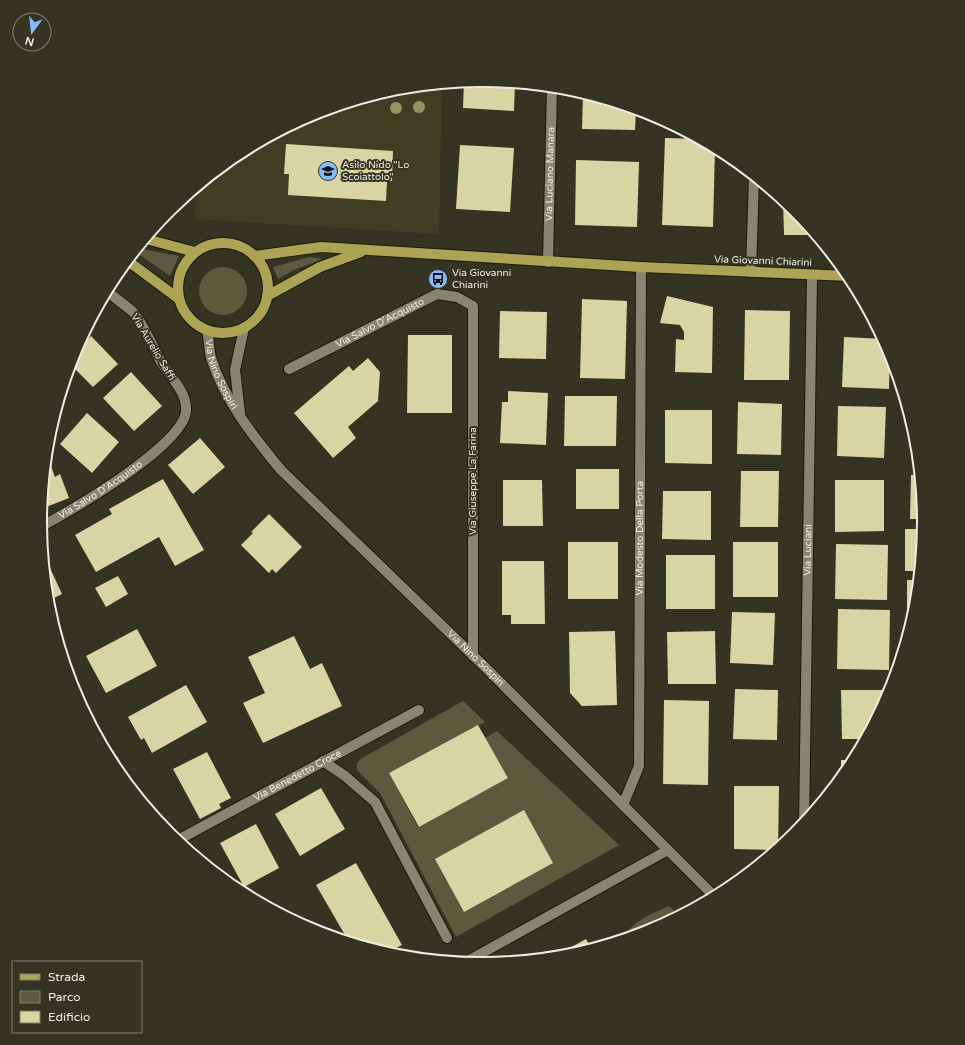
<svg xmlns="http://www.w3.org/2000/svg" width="965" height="1045" viewBox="0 0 965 1045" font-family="'Varela Round',sans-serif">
<rect width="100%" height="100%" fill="#353321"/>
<!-- built -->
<path fill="#403d25" d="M442 84 439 234 195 219 196 188 237 154 313 114 396 88Z"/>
<!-- green -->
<g fill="#5c593e">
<path d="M143 249 179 256 170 276 140 255Z"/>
<path d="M309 257 323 259 294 270 278 279 273 267Z"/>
<circle cx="223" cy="291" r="24"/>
<path d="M463 701 485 722 389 773 418 827 508 778 485 738 497 731 619 845 456 937 380 793 357 770V763L362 758Z"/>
<path d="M669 906 680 916 652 931 624 940C628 922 654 913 669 906Z"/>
</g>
<!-- building -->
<g fill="#d9d4a3">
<path d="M483 80 515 83 514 111 463 108 464 82Z"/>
<path d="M583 93 636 109 635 130 582 129Z"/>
<path d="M665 138 700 139 715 148 713 227 662 225Z"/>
<path d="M286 144 393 151 392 181H387L386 201 288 195 289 174H284Z"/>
<path d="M460 145 514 148 510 212 456 209Z"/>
<path d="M576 160 639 162 637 227 575 225Z"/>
<path d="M783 199 796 210 816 235H784Z"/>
<path d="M667 296 713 307 712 373 675 372 676 339 684 340V332L680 325 660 323Z"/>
<path d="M582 299 627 301 625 379 580 378Z"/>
<path d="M745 310 790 311 789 380H744Z"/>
<path d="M500 311 547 312 546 359 499 358Z"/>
<path d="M408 335H452V413H407Z"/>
<path d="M91 336 118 364 93 387 70 364 74 354Z"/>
<path d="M844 337 884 339 890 351 889 389 842 387Z"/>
<path d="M368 358 380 372 378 401 348 427 356 438 333 458 294 413 349 366 353 371Z"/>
<path d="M131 372 162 406 134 431 103 398Z"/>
<path d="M508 391 548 393 546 445 500 443 502 402H508Z"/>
<path d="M565 396H617L616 446H564Z"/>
<path d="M738 402 782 404 781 455 737 454Z"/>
<path d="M838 406 886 407 884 458 837 456Z"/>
<path d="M665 410H712V464L665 463Z"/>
<path d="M87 413 119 442 92 473 60 444Z"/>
<path d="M912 421 917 436 918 456 911 455Z"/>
<path d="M200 438 225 467 193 494 168 465Z"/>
<path d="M46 466 47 468 51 466 55 477 60 474 69 498 41 509Z"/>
<rect x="576" y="469" width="43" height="40"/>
<path d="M741 471H779L778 527H740Z"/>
<path d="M911 475H920L925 519H910Z"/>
<path d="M163 479 204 550 175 566 159 537 96 572 75 535 112 514 109 509Z"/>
<path d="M503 480H542L543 526H503Z"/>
<path d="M835 480H884V531L835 532Z"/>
<path d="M663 491H711V540L662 539Z"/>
<path d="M269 514 302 547 276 573 272 569 269 573 241 545 253 533 251 532Z"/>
<path d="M905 529H924L920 571H905Z"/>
<rect x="568" y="542" width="50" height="57"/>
<rect x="733" y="542" width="45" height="55"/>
<path d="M836 544 888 545 887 600 835 599Z"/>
<path d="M43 553 62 594 48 601Z"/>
<rect x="666" y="555" width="49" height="54"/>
<path d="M502 561H544L545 624H511V615H502Z"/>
<path d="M118 576 128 594 106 607 95 588Z"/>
<path d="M907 580H919L916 609 913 621H907Z"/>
<path d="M838 609 890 610 889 670 837 669Z"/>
<path d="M732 612 775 613 773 665 730 663Z"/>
<path d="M137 629 157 666 106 693 86 656Z"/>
<path d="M615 631 617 705 582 706 570 693 569 632Z"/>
<path d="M715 631 716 684H668L667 632Z"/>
<path d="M294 636 310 669 322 663 342 706 263 743 243 703 265 693 248 657Z"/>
<path d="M186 685 207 722 152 753 144 738 141 740 128 717Z"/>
<path d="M735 689 778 690 777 740 733 739Z"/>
<path d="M841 690H885V704L866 739H842Z"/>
<path d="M664 700 709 701 708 785 663 784Z"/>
<path d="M478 725 508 778 419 827 389 773Z"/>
<path d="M207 752 231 798 219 804 221 808 200 819 173 769Z"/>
<path d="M117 756 137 794 136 795 114 768 110 760Z"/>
<path d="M841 760H855L841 779Z"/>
<path d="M734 786H779L778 850 734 849Z"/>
<path d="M321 788 345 829 300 856 275 814Z"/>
<path d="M524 810 553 863 464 912 435 859Z"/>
<path d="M256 824 279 868 244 887 220 843Z"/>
<path d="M356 863 402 945 386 953 349 942 316 885Z"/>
<path d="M586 939 592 950 569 957 552 958Z"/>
</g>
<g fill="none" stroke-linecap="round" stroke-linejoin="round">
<defs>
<g id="minor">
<path id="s1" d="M548 262 552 87"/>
<path d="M751 272 754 176"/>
<path id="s2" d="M207 330C209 339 209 349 211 358 225 401 253 436 281 470L487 669 715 897"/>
<path id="s3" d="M289 369 437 294 457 297 473 306V656"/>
<path d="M240 413 235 370 244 328"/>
<path id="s4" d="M40 527C71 511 186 444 186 410 187 392 170 377 161 362 154 349 143 323 133 312 125 305 115 298 107 291"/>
<path d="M323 761 345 776 375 802 447 938"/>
<path id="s5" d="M623 805 639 766 641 267"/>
<path id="s6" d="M804 825 812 275"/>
<path id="s7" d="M176 841 419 710"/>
<path d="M464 963 668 850"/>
</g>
<g id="major">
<path d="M146 239 195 252"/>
<circle cx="223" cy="288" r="45"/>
<path d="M254 256 321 247 641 267 849 276"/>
<path d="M128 261 179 299"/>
<path d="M267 296 320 267 361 252"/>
</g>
</defs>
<!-- minor casing -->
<use href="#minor" stroke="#1c1a09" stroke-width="12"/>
<!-- major casing -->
<use href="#major" stroke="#1c1a09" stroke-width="12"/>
<!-- minor -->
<use href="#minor" stroke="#878571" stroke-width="10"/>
<!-- major -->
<use href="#major" stroke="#aca355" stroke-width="10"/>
</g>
<!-- trees -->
<g fill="#979261">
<circle cx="419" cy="107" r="6"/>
<circle cx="396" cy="108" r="6"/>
</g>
<!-- icons -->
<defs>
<symbol id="school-disc" viewBox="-11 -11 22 22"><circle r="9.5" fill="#85bbfb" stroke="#353321"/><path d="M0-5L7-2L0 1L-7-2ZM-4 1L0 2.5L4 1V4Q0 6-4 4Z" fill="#111"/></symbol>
<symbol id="bus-disc" viewBox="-11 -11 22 22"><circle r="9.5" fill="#85bbfb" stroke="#353321"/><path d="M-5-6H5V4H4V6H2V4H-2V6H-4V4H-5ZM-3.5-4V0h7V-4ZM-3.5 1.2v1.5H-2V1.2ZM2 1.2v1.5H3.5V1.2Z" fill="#111"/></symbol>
</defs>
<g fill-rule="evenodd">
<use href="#school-disc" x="317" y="160" width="22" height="22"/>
<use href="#bus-disc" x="427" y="268" width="22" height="22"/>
</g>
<g text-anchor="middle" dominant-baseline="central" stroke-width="4" stroke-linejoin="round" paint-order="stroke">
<!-- poi labels -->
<g font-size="10" fill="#eeede2" stroke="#353321" text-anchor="start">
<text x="342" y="165">Asilo Nido "Lo<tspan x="342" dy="12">Scoiattolo"</tspan></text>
<text x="452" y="273">Via Giovanni<tspan x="452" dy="12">Chiarini</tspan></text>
</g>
<!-- street labels -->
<g font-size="10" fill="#eeede2" stroke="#353321">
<text stroke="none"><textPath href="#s1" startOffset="88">Via Luciano Manara</textPath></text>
<text transform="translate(763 261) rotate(2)">Via Giovanni Chiarini</text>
<text stroke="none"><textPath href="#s3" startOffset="102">Via Salvo D'Acquisto</textPath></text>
<text transform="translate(153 347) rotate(59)">Via Aurelio Saffi</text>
<text stroke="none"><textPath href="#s2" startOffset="47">Via Nino Sospiri</textPath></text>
<text transform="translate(473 481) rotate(-90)">Via Giuseppe La Farina</text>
<text stroke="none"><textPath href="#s4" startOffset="71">Via Salvo D'Acquisto</textPath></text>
<text stroke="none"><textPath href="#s5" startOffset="270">Via Modesto Della Porta</textPath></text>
<text stroke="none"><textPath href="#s6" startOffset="275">Via Luciani</textPath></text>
<text stroke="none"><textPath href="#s2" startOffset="432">Via Nino Sospiri</textPath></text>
<text stroke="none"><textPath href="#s7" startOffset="138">Via Benedetto Croce</textPath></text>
</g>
</g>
<!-- crop -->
<path d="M0 0H965V1045H0ZM47 522a435 435 0 1 1 870 0a435 435 0 1 1-870 0Z" fill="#353321" fill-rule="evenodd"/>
<path fill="none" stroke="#eeede2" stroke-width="2" d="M47 522a435 435 0 1 1 870 0a435 435 0 1 1-870 0Z"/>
<!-- legend -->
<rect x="12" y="961" width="130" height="72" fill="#353321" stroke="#7f7d6e"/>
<rect x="20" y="974" width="20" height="6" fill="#aca355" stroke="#7f7d6e"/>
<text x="48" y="981" font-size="12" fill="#eeede2">Strada</text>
<rect x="20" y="991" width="20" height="12" fill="#5c593e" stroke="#7f7d6e"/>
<text x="48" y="1001" font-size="12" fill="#eeede2">Parco</text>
<rect x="20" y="1011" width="20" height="12" fill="#d9d4a3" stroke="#7f7d6e"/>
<text x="48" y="1021" font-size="12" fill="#eeede2">Edificio</text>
<!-- north arrow -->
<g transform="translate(32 32) rotate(195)"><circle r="19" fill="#353321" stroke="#7f7d6e"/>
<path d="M0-3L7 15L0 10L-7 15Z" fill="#85bbfb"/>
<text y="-6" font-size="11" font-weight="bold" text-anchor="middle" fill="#eeede2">N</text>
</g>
</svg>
